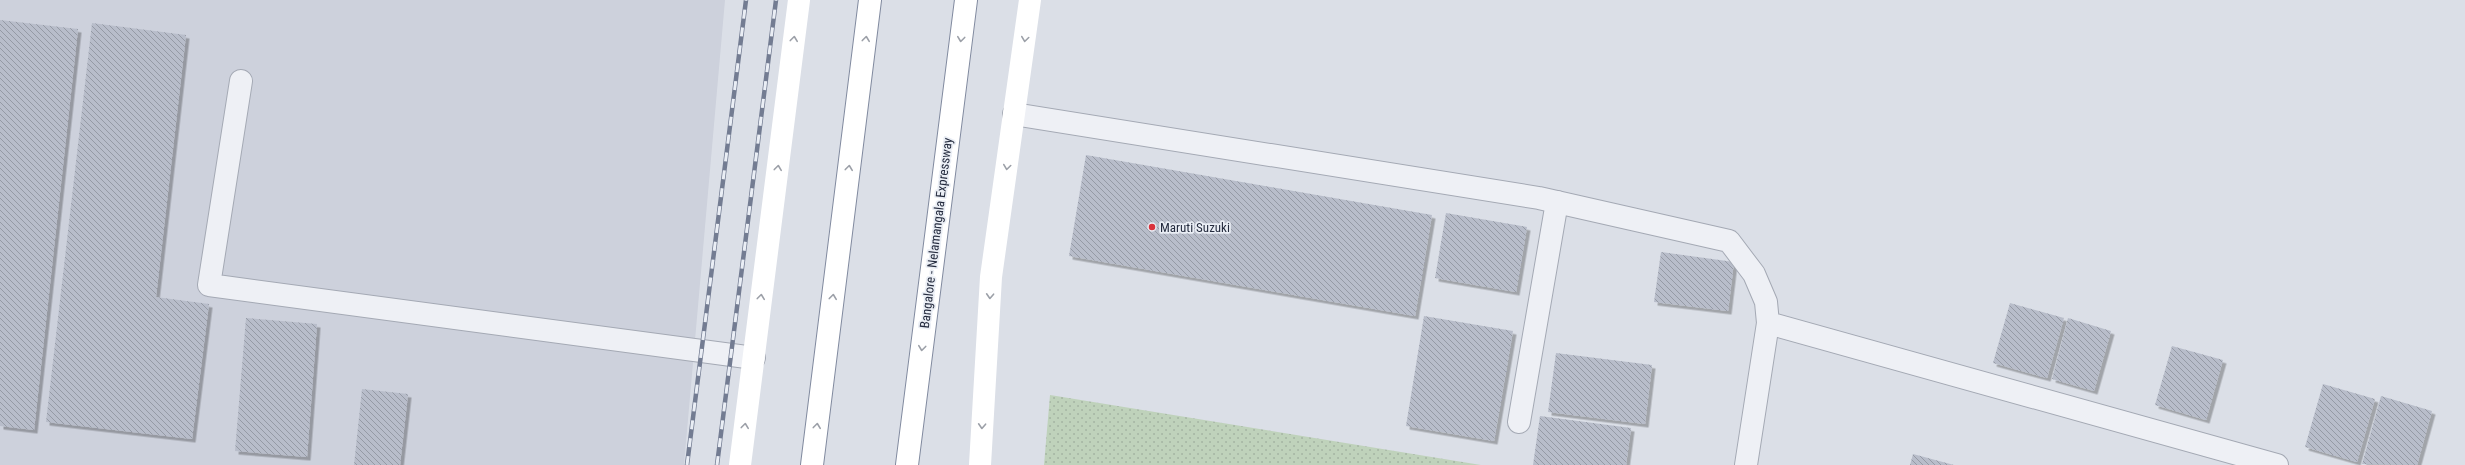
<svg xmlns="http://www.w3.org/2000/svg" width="2465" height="465" viewBox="0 0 2465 465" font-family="'Roboto Condensed',sans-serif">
<defs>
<pattern id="grass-dots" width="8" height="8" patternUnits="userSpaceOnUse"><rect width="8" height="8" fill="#bfd2bb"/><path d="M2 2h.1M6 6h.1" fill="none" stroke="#a4b4a2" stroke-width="1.8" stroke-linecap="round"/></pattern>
<pattern id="building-back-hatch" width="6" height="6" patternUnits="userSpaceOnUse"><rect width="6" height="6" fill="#b8bdca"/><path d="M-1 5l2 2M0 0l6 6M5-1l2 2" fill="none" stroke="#959aa5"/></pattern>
<filter id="shadow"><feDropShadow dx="3.5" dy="3.5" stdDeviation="0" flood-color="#0004"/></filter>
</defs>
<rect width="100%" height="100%" fill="#dbdfe7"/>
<!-- built -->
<path fill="#cdd1dc" d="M0 0H725L684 465H0Z"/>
<!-- grass -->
<path fill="url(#grass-dots)" d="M1050 395 1481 465H1044Z"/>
<!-- building -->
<g fill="url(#building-back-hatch)" filter="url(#shadow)">
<path d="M0 20 78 29 34 430 0 426Z"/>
<path d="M92 23 186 35 156 297 209 304 192 439 46 422Z"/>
<path d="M1086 155 1432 215 1415 316 1069 256Z"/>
<path d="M1446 213 1527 227 1516 292 1435 278Z"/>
<path d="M1661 252 1734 262 1728 311 1654 302Z"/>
<path d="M2010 303 2064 318 2047 378 1993 363Z"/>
<path d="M1424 316 1513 331 1494 441 1406 426Z"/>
<path d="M246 318 317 324 307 457 235 451Z"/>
<path d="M2068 318 2111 331 2094 391 2052 379Z"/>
<path d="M2172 346 2223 360 2206 420 2155 405Z"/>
<path d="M1556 353 1652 365 1645 424 1548 412Z"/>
<path d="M2323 384 2375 399 2357 462 2305 447Z"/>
<path d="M362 389 408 394 400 465H354Z"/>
<path d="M2381 396 2432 411 2417 465 2362 464Z"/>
<path d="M1540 416 1631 428 1626 465H1533Z"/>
<path d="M1913 454 1954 465H1910Z"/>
</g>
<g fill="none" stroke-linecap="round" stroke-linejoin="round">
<defs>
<path id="lane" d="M241 81 209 285 754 358"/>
<g id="street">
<path d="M1014 114 1539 198 1729 241 1754 274 1766 302 1768 323 1746 465"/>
<path d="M1768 323 2277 465"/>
<path d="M1519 422 1557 202"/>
</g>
<g id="highway">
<path d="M812 465 870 0"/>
<path d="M907 465 966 0"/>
</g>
</defs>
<!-- lane casing -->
<use href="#lane" stroke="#a4a9b4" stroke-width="24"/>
<!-- street casing -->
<use href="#street" stroke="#a4a9b4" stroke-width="24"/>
<!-- highway casing -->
<use href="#highway" stroke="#818a9f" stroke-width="24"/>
<!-- lane -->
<use href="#lane" stroke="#eef0f5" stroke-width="22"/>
<!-- street -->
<use href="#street" stroke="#eef0f5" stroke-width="22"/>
<!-- secondary -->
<g stroke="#fff" stroke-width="22">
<path d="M740 465 799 0"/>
<path d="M980 465 991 277 1030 0"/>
</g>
<!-- highway -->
<use href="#highway" stroke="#fff" stroke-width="22"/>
<defs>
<g id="rail">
<path d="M687 465 746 0"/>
<path d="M717 465 776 0"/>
</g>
</defs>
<!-- rail casing -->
<use href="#rail" stroke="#737c92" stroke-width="4.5"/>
<!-- rail -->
<use href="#rail" stroke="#eaeef5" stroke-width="3" stroke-dasharray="9" stroke-linecap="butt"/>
</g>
<!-- one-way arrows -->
<defs><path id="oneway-chevron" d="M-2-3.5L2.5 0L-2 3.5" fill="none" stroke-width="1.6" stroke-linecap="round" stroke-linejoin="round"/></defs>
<g stroke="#9ca0a8">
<use href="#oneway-chevron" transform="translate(794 39) rotate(-83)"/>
<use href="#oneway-chevron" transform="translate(866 39) rotate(-83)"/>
<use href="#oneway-chevron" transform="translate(961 39) rotate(97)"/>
<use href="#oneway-chevron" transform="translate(1025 39) rotate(98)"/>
<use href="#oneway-chevron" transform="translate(1007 167) rotate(98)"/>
<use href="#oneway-chevron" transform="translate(778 168) rotate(-83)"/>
<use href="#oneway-chevron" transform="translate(849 168) rotate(-83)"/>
<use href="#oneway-chevron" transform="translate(990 296) rotate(93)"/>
<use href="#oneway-chevron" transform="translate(761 297) rotate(-83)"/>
<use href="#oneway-chevron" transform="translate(833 297) rotate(-83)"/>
<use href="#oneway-chevron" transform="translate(922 348) rotate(97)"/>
<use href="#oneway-chevron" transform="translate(745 426) rotate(-83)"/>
<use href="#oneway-chevron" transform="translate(817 426) rotate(-83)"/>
<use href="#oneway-chevron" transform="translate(982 426) rotate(93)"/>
</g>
<!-- markers -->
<circle fill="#da323c" stroke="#eaeef5" stroke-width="1.5" cx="1152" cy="227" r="4"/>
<g text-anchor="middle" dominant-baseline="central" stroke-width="3.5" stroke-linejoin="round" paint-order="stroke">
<!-- poi labels -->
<g font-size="13" fill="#242b3e" stroke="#eaeef5" text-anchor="start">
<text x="1160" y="227">Maruti Suzuki</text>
</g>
<!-- street labels -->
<g font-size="13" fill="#242b3e" stroke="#eaeef5">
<text transform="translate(936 233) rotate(-83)">Bangalore - Nelamangala Expressway</text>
</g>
</g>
</svg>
